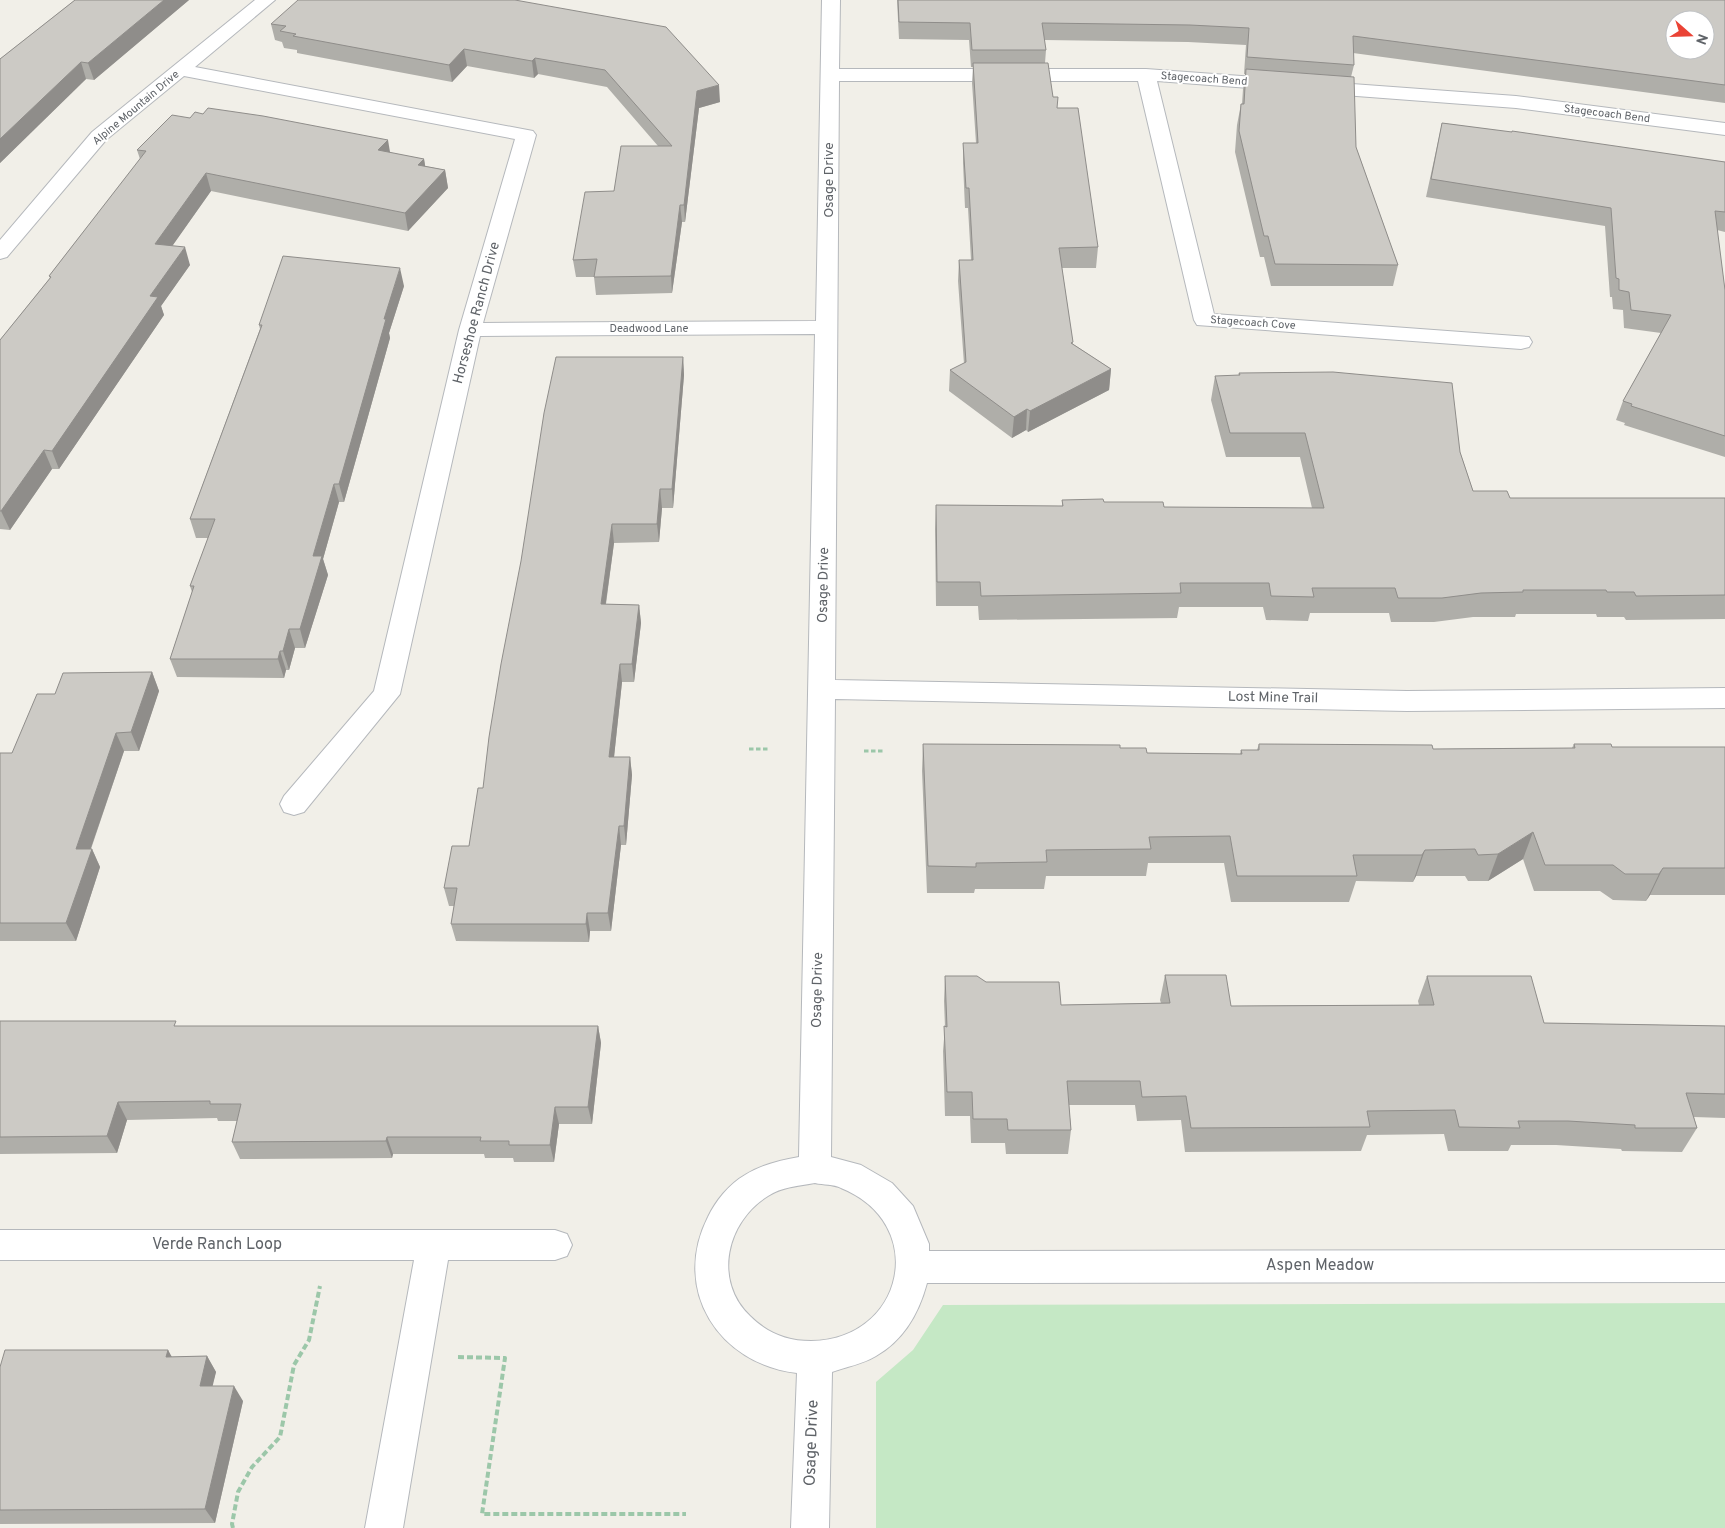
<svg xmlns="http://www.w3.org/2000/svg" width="1725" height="1528" viewBox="0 0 1725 1528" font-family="Overpass,sans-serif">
<rect width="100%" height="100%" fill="#f1efe8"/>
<!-- green -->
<path fill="#c5e8c5" d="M1725 1303V1528H876V1382L913 1350 943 1305Z"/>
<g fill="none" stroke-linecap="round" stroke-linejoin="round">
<defs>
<g id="minor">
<path d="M255 0H275L195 67 533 131 536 135 483 323 816 321 822 0H840L839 69H1146L1516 96 1725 123V135L1516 108 1157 81 1214 314 1529 337 1532 342 1529 347 1521 349 1197 325 1194 320 1138 81H839L835 680 1407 691 1725 688V708L1407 711 835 699 831 1157 861 1165 892 1183 913 1206 929 1244V1251L1725 1250V1282L927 1283C919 1313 904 1340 876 1356 863 1364 846 1367 832 1372L829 1528H791L797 1373C719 1364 671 1290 708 1217 715 1202 729 1184 745 1175 761 1165 781 1160 799 1157L815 334 480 336 400 694 304 812 294 815 284 812 280 804 284 796 374 691 459 330 515 139 184 76 106 140 7 257 0 259V240L92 132ZM815 1183C823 1185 834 1184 841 1188 930 1224 904 1340 811 1341 787 1341 767 1333 750 1316 713 1281 726 1222 768 1196 781 1187 799 1186 815 1183Z"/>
<path d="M0 1230H555L567 1234 572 1245 567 1256 555 1260H448L403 1528H365L414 1260H0Z"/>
</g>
</defs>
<!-- minor casing -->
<use href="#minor" stroke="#b5b8bc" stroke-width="2"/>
<!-- path-far1 -->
<g stroke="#9cc7a9" stroke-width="3" stroke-dasharray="4.5 2.5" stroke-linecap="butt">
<path d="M749 749H770"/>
<path d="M864 751H884"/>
</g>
<!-- path -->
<g stroke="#9cc7a9" stroke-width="4" stroke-dasharray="6 3" stroke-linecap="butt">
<path d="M458 1357 505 1358 482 1514H686"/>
<path d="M233 1528 232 1524 238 1492 252 1467 280 1437 294 1365 309 1340 320 1286"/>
</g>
<!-- minor -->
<use href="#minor" fill="#fff" fill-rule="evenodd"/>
</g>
<!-- wall -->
<g fill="#afaea9">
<path d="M75 0H189L94 80 86 79 0 163V59Z"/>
<path d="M515 0 720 102 699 108 685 222H682L672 293 596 295 594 277H576L573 260 614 191 658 146 607 87 538 74 534 78 467 66 452 82 297 53V50L284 48 282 42 275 40 271 24Z"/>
<path d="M897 0H1725V103L1353 53 1354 65 1351 77 1356 147 1398 265 1393 286H1271L1264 257H1260L1235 152 1237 125 1241 104H1242L1243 89 1245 74H1244L1246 45 1188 42 1044 40 1046 50 1045 63 1053 97 1098 247 1096 268H1062L1073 344 1111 369 1109 390 1028 432 1026 430 1012 438 949 391 950 370 964 364 958 281 959 260H971L968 208H965L963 163V143H976L972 83 973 67H971L969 40 899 39Z"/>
<path d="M1442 123 1725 162V232L1717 230 1725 290V457L1624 425 1625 423 1616 420 1623 401 1661 333 1624 328 1623 310 1613 309 1612 297H1610L1605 226 1426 197Z"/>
<path d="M137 150 390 153 424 159 425 166 445 170 448 188 408 231 211 191 172 246 190 265 161 306 164 315 59 469H52L10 530 0 529V340L50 278 49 276 140 159Z"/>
<path d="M404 286 389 333 390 338 344 502H339L323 559 328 575 305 648H295L289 670H286L284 678 177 677 170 659 192 592 190 586 208 538H196L190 519 260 329 259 325Z"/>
<path d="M683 357 684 375 673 508H662L659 542 614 543 606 604 639 605 641 623 634 682H622L614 757H630L632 775 626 845H621L611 931H590L589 942 456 941 451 924 454 906H449L444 888 469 846 483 788Z"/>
<path d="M1239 373 1460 452 1473 491 1510 498H1725V619L1626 620 1624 617H1597L1596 614H1516L1515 617H1473L1434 622H1391L1389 613H1310L1308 621 1266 620 1263 607H1179L1177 618 979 620 978 606H936L935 529 936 505 1062 506V500L1164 507 1312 508 1300 457H1226L1211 400 1215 376H1238Z"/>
<path d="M152 672 159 691 139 751H124L91 849H92L100 867 76 941H0V753H12L55 694Z"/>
<path d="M923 744 1120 748 1147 753 1240 754 1241 750H1257L1259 744 1433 749 1572 748 1574 744 1612 747H1725V895H1650L1646 901 1613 900 1600 891H1534L1523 859 1488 881H1468L1465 876H1416L1413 882 1356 881 1349 902H1231L1224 863H1148L1146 876H1046L1044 889H975L974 893H927L922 771Z"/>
<path d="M1165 975 1231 1006 1419 1005 1418 1001 1427 976 1544 1023 1725 1026V1118L1694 1117 1697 1128 1682 1152 1622 1151 1621 1149 1556 1145H1511L1508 1151H1448L1444 1134 1367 1135 1361 1151 1185 1152 1181 1120 1137 1121 1135 1105H1069L1071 1130 1068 1154H1006L1005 1143H971L970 1116H945L943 1051 945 1027 944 1001 945 976 986 982 1061 1005 1161 1003 1160 1000Z"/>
<path d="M0 1021 178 1026H598L601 1043 592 1124H559L554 1162H514L513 1158H485L484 1154H393L392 1158 240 1159 232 1142 237 1121H218L217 1118 127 1120 117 1153 0 1154Z"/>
<path d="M168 1350 171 1357 207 1356 216 1372 212 1386 243 1401 215 1523 0 1524V1367Z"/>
</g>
<!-- shaded-wall -->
<g fill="#8f8d8a">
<path d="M164 0H189L94 80 88 63Z"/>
<path d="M464 49 467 66 452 82 449 65Z"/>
<path d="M535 58 538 74 534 78 532 61Z"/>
<path d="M81 62 86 79 0 163V139Z"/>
<path d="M719 85 720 102 699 108 685 222 684 205 697 91Z"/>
<path d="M388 140 391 158 378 150Z"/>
<path d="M424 159 427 177 418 165Z"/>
<path d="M445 170 448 188 408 231 405 213Z"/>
<path d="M206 173 211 191 161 262 155 244Z"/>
<path d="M680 205 682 222 672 293 671 276Z"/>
<path d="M185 247 190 265 161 306 164 315 59 469 52 451 150 296Z"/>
<path d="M400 268 404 286 389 333 390 338 344 502 339 484 384 319Z"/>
<path d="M683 357 684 375 673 508 672 489Z"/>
<path d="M1111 369 1109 390 1028 432 1030 411Z"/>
<path d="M1027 409 1026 430 1012 438 1014 417Z"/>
<path d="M44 450 52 469 10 530 1 511Z"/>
<path d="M334 484 339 502 323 559 328 575 305 648 300 629 313 556Z"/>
<path d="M660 489 662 508 659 542 657 524Z"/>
<path d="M612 524 614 543 603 623 601 604Z"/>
<path d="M639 605 641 623 634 682 632 664Z"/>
<path d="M289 629 295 648 289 670 283 651Z"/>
<path d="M280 651 286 670 284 678 278 659Z"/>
<path d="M620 664 622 682 612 776 609 757Z"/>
<path d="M152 672 159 691 139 751 131 732Z"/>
<path d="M116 733 124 751 84 868 76 849Z"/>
<path d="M630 757 632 775 626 845 624 826Z"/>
<path d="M619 826 621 845 611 931 608 913Z"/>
<path d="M1533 832 1523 859 1488 881 1498 854Z"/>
<path d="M92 849 100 867 76 941 66 923Z"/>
<path d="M1425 850 1416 876 1413 882 1422 855Z"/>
<path d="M1663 868 1650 895 1646 901 1659 874Z"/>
<path d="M587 913 590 931 589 942 586 924Z"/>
<path d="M598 1026 601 1043 592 1124 588 1107Z"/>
<path d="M118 1102 127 1120 117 1153 107 1136Z"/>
<path d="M555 1107 559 1124 554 1162 550 1145Z"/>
<path d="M387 1137 393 1154 392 1158 386 1141Z"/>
<path d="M168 1350 177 1366 166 1357Z"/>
<path d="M207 1356 216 1372 209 1401 200 1386Z"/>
<path d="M234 1386 243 1401 215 1523 205 1509Z"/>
</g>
<!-- building -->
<g fill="#cccac5" stroke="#8f8d8a" fill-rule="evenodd">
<path d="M75 0H164L88 63 81 62 0 139V59Z"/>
<path d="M298 0H515L666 27 719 85 697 91 684 205H680L671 276 594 277 597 259 573 260 585 192 614 191 621 146H672L605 70 535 58 532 61 464 49 449 65 293 36 296 34 280 31 286 26 271 24Z"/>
<path d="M898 0H1725V85L1353 36 1354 65 1247 57 1249 28 1190 25 1042 23 1046 50H972L970 23 899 22ZM1675 20H1705V50H1675Z"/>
<path d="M973 63H1048L1053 97H1058L1057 108H1078L1098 247 1059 248 1073 342 1071 343 1111 369 1030 411 1027 409 1014 417 950 370 966 362 959 260H973L969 188H966L963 143H978Z"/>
<path d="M1246 69 1354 77 1356 147 1398 265 1275 264 1268 236H1264L1239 131 1241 104H1244Z"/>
<path d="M208 108 263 116 388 140 378 150 424 159 418 165 445 170 405 213 206 173 155 244 185 247 150 296 158 297 52 451 44 450 1 511H0V340L51 277 49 276 146 151 137 150 172 115 190 118 195 112 203 114Z"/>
<path d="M1442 123 1512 132V131L1725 162V212L1715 211 1725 290V436L1631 406 1632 404 1623 401 1671 315 1631 310 1629 292 1619 290V279L1616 278 1611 208 1431 179Z"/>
<path d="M283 256 400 268 384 319H386L339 484H334L313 556H322L300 629H289L283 651H280L278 659H170L194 586H190L215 519H190L262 325H259Z"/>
<path d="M556 357H683L672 489H660L657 524H612L601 604 639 605 632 664H620L609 757H630L624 826H619L608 913H587L586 924H451L457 888H444L452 846H469L478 788H483L489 737 501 664 521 561 544 413Z"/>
<path d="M1333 372 1452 383 1460 452 1473 491H1507L1510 498H1725V595L1636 596 1634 592H1607L1606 590H1523V592L1481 593 1442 598H1398L1395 588H1312L1314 597 1271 596 1269 583H1180L1181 593 981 596 980 582H937L936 505 1063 506 1062 500 1103 499 1104 502H1163L1164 507 1324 508 1305 433H1230L1215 376 1240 375 1239 373Z"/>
<path d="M152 672 131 732 116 733 76 849H92L66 923H0V753H12L37 694H55L63 673Z"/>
<path d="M923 744 1120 745V748H1146L1147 753 1242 754 1241 750H1259V744L1432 745 1433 749 1575 748 1574 744H1611L1612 747H1725V868H1663L1659 874H1625L1613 865H1545L1533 832 1498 854 1478 855 1475 849 1425 850 1422 855H1353L1357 876H1237L1230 836 1149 837 1151 849 1046 850 1047 862 976 863V867L928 866Z"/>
<path d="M1165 975H1226L1231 1006 1434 1005 1427 976H1531L1544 1023 1725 1026V1094L1686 1093 1697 1128H1635V1125L1568 1121H1518L1520 1128 1459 1127 1455 1110 1367 1111 1370 1127 1191 1128 1186 1096 1142 1097 1140 1081H1067L1071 1130H1008L1007 1119H973L972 1092H947L944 1026 947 1027 945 976H977L986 982H1059L1061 1005 1170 1003Z"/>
<path d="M0 1021H176L174 1026H598L588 1107H555L550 1145H509V1141H480L481 1137H387L386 1141 232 1142 241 1104H210V1101L118 1102 107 1136 0 1137Z"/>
<path d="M5 1350H168L166 1357 207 1356 200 1386H234L205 1509 0 1510V1367Z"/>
</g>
<g text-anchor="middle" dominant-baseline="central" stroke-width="4" stroke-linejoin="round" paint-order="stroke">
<!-- far-street labels -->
<g font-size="11" fill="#5f6368" stroke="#fff">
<text transform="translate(1204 79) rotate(4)">Stagecoach Bend</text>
<text transform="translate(136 108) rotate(-40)">Alpine Mountain Drive</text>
<text transform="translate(1607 114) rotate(7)">Stagecoach Bend</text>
<text transform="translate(1253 323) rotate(4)">Stagecoach Cove</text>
<text x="649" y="329">Deadwood Lane</text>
</g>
<!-- street labels -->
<g font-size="14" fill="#5f6368" stroke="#fff">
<text transform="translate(829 180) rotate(-90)">Osage Drive</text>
<text transform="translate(477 313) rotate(-75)">Horseshoe Ranch Drive</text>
<text transform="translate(824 585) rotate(-89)">Osage Drive</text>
<text transform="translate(1273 698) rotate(1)">Lost Mine Trail</text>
<text transform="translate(818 990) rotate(-89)">Osage Drive</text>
</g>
<!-- near-street labels -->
<g font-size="16" fill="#5f6368" stroke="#fff">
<text x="217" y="1245">Verde Ranch Loop</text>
<text x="1320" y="1266">Aspen Meadow</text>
<text transform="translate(812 1443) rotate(-88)">Osage Drive</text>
</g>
</g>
<!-- north arrow -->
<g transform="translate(1690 35) rotate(110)"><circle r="24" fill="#ffffff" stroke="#bfc1c3"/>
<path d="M0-4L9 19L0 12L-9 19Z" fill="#ea4335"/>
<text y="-8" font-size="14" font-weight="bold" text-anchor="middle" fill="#5f6368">N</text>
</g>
</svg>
